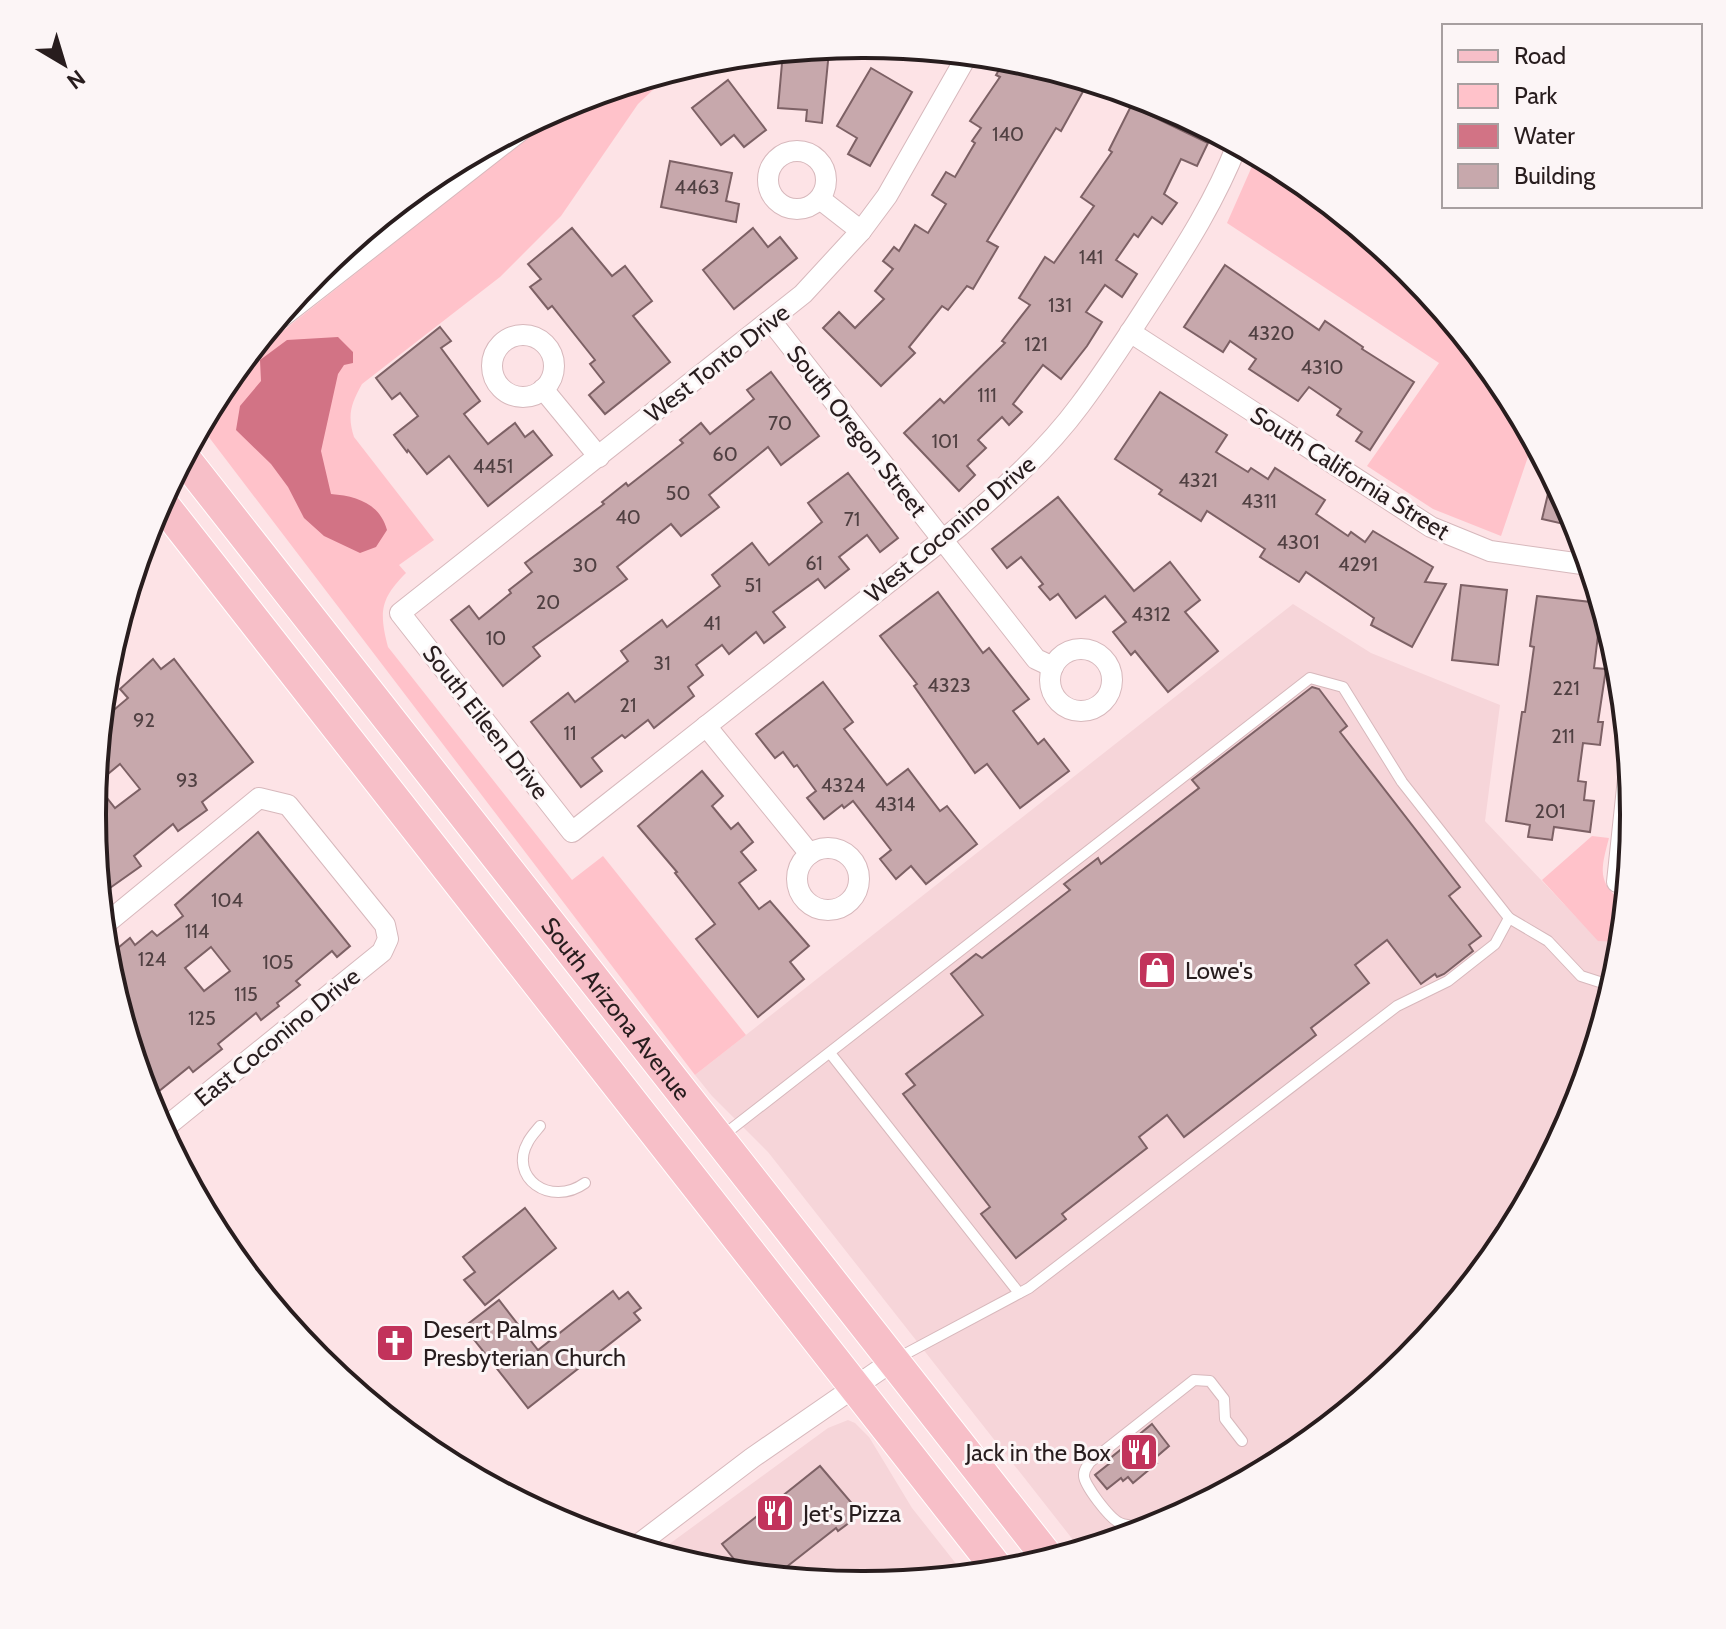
<svg xmlns="http://www.w3.org/2000/svg" width="1726" height="1629" viewBox="0 0 1726 1629" font-family="Cabin,sans-serif">
<rect width="100%" height="100%" fill="#fde3e6"/>
<!-- built -->
<g fill="#f6d5d9">
<path d="M1293 604 1371 653 1500 705 1485 821 1598 940 1621 943 1619 965 1575 1110 1503 1243 1408 1360 1291 1455 1157 1527 1081 1550 768 1152 712 1096 695 1075Z"/>
<path d="M848 1420 855 1423 869 1437 912 1508 965 1575 863 1585 712 1570 657 1553 828 1428Z"/>
</g>
<!-- green -->
<g fill="#ffc2ca">
<path d="M673 71 638 104 561 216 500 277 362 384C351 404 347 415 354 437L434 540 399 565 406 573C380 599 379 612 388 647L572 880 603 856 746 1035 695 1075 205 432C203 407 226 382 241 364L575 100Z"/>
<path d="M1257 155 1291 174 1408 270 1504 387 1533 442 1501 536 1433 509 1367 466 1439 363 1227 223Z"/>
<path d="M1592 836 1609 838C1601 868 1596 884 1625 903L1621 942 1598 941 1542 880Z"/>
</g>
<!-- water -->
<path fill="#d27385" d="M338 337 353 352V363L344 365 338 374 321 451 331 494C357 496 380 504 387 530L376 547 360 553 324 536 304 518 288 487 271 464 236 430 240 406 261 381 260 360 287 340Z"/>
<!-- building -->
<g fill="#c7a8ac" stroke="#7d6165" stroke-width="2" fill-rule="evenodd">
<path d="M806 50 829 51 822 123 806 121 807 110 778 108 783 52Z"/>
<path d="M1006 58 1055 71 1085 88 1061 131 1056 128 987 241 998 247 973 289 967 286 948 310 942 306 909 347 915 353 881 386 823 328 839 312 855 328 884 299 875 291 893 269 883 261 894 247 899 251 915 225 928 233 946 204 932 195 946 172 955 177 975 143 972 141 981 128 970 121 1000 77 996 75Z"/>
<path d="M871 68 912 92 870 166 848 154 857 138 837 126Z"/>
<path d="M728 80 766 130 744 147 734 135 721 145 692 108Z"/>
<path d="M1131 106 1208 143 1197 166 1181 159 1164 194 1177 203 1162 224 1152 217 1138 237 1134 234 1116 260 1137 274 1122 297 1105 285 1086 312 1102 322 1087 346 1061 379 1043 365 1013 404 1022 412 1009 425 1002 417 978 440 986 448 967 466 975 475 959 491 904 433 940 399 944 403 1005 343 1002 341 1030 305 1019 298 1045 257 1054 263 1094 206 1081 197 1112 152 1109 150Z"/>
<path d="M670 161 732 173 726 201 739 204 736 222 661 207Z"/>
<path d="M572 228 612 276 625 266 652 301 633 316 670 362 605 414 589 395 604 382 590 364 595 360 552 306 548 309 530 287 541 279 528 264Z"/>
<path d="M753 228 768 247 780 237 797 258 734 309 703 270Z"/>
<path d="M1225 265 1319 330 1325 321 1363 347 1362 349 1414 382 1370 450 1356 441 1362 432 1337 415 1341 409 1309 387 1298 401 1249 369 1256 359 1230 341 1223 352 1184 327Z"/>
<path d="M440 327 451 341 441 348 480 401 464 414 488 444 515 423 525 437 533 431 552 455 488 506 449 456 427 474 408 450 407 452 394 435 418 416 400 393 392 399 376 378Z"/>
<path d="M771 372 819 436 781 465 768 447 709 495 719 507 681 536 671 524 617 567 627 579 533 647 540 656 503 686 451 620 469 606 479 619 511 593 509 590 532 572 525 563 604 504 602 502 626 483 628 486 683 443 680 440 701 423 710 434 754 399 747 390Z"/>
<path d="M1160 392 1227 435 1216 452 1248 472 1251 468 1268 479 1275 468 1325 500 1316 514 1348 536 1351 532 1365 542 1373 531 1433 567 1425 582 1446 584 1412 647 1371 625 1374 618 1306 572 1299 582 1260 557 1265 549 1207 511 1201 521 1159 494 1162 490 1115 459Z"/>
<path d="M848 473 898 538 880 552 867 535 839 557 849 569 825 588 818 579 773 612 785 627 764 643 756 632 729 654 722 645 696 665 703 675 688 687 694 696 654 728 648 720 625 738 622 735 592 758 602 771 581 787 531 722 568 693 575 702 628 661 621 651 662 620 667 627 720 586 712 575 752 543 769 565 822 522 808 503Z"/>
<path d="M1552 477 1575 520 1577 527 1542 519Z"/>
<path d="M1058 497 1134 591 1170 562 1200 600 1185 612 1218 651 1168 692 1135 651 1131 655 1113 632 1126 622 1105 596 1076 618 1058 594 1050 600 1039 587 1043 584 1021 557 1007 568 992 549Z"/>
<path d="M1461 585 1507 590 1498 665 1452 660Z"/>
<path d="M938 592 983 653 989 648 1029 699 1013 711 1038 744 1044 739 1069 771 1020 808 987 764 975 773 914 686 917 684 880 636Z"/>
<path d="M1537 596 1600 603 1608 628 1599 627 1594 668 1606 669 1598 722H1603L1600 745 1583 743 1578 781 1586 782 1584 800 1594 801 1590 832 1554 827 1552 840 1528 837 1530 825 1506 821 1522 712H1525L1534 647 1530 646Z"/>
<path d="M153 659 161 669 174 659 253 762 202 802 207 810 178 831 173 824 134 856 141 866 100 895 92 814 102 720 128 698 120 689ZM120 764 140 789 115 808 96 784Z"/>
<path d="M823 682 853 722 844 729 887 785 908 769 940 811 947 806 977 844 926 884 911 866 896 879 880 859 891 850 853 801 844 808 842 805 824 819 807 798 816 791 797 765 794 767 783 752 775 758 756 734Z"/>
<path d="M1312 687 1319 689 1347 726 1340 732 1460 887 1449 896 1481 936 1469 945 1473 951 1444 974 1437 977 1435 974 1421 984 1387 940 1355 965 1369 983 1311 1028 1316 1035 1184 1137 1167 1115 1139 1137 1147 1148 1062 1214 1066 1219 1016 1258 981 1214 990 1207 903 1094 915 1085 906 1074 983 1015 951 974 976 954 982 958 1070 890 1064 884 1098 858 1101 864 1199 788 1192 780Z"/>
<path d="M702 771 723 796 712 806 731 829 738 823 753 842 741 852 756 870 739 883 759 909 770 901 809 946 790 962 804 979 758 1017 696 939 715 924 675 873 677 872 638 826Z"/>
<path d="M258 832 350 946 337 957 332 951 296 981 300 985 277 1003 279 1006 261 1020 256 1013 218 1044 222 1049 193 1072 189 1067 148 1100 107 957 130 938 135 945 152 931 157 936 183 916 175 905ZM211 947 230 971 204 991 185 968Z"/>
<path d="M525 1208 556 1248 485 1305 464 1280 475 1272 463 1257Z"/>
<path d="M613 1291 619 1299 628 1292 641 1308 634 1313 640 1320 528 1408 464 1327 499 1300 538 1350Z"/>
<path d="M1152 1424 1169 1446 1154 1459 1157 1463 1133 1483 1128 1477 1123 1481 1121 1478 1107 1489 1095 1475 1110 1463 1108 1460Z"/>
<path d="M820 1466 861 1514 838 1531 836 1528 775 1576 745 1573 722 1544Z"/>
</g>
<g fill="none" stroke-linecap="round" stroke-linejoin="round">
<defs>
<g id="service">
<path d="M830 1053 1019 1293"/>
<path d="M540 1126C536 1131 531 1136 528 1142 508 1177 550 1208 585 1183"/>
<path d="M721 1137 1310 678 1343 687 1402 782 1509 918 1548 941 1581 976 1612 986"/>
<path d="M896 1359 1029 1288 1397 1006 1448 981 1495 944 1509 918"/>
<path d="M1133 1526C1129 1525 1124 1525 1120 1523 1110 1519 1083 1484 1084 1475 1084 1469 1087 1467 1090 1462L1194 1380 1210 1381 1224 1399 1225 1419 1242 1441"/>
</g>
<g id="minor">
<path d="M968 54 887 196 861 231 803 294 400 613 572 832 960 526C1003 489 1046 451 1080 405 1107 369 1131 331 1155 294 1186 246 1216 199 1237 145"/>
<circle cx="797" cy="180" r="29"/>
<path d="M820 199 861 231"/>
<path d="M771 321 1036 659 1053 667"/>
<path d="M1130 332 1431 527 1490 551 1589 565"/>
<circle cx="523" cy="366" r="31"/>
<path d="M543 389 599 457"/>
<circle cx="1081" cy="680" r="31"/>
<path d="M706 726 810 854"/>
<circle cx="828" cy="879" r="31"/>
<path d="M1627 883 1617 882 1629 769"/>
<path d="M103 926 259 798 288 805 385 925 388 939 382 952 162 1130"/>
<path d="M635 1547 752 1458 894 1360"/>
</g>
<path id="tertiary" d="M280 316 522 127"/>
<g id="primary">
<path id="s1" d="M184 458 1049 1559"/>
<path d="M161 502 1000 1572"/>
</g>
</defs>
<!-- service casing -->
<use href="#service" stroke="#d7b8bc" stroke-width="12"/>
<!-- minor casing -->
<use href="#minor" stroke="#d7b8bc" stroke-width="22"/>
<!-- tertiary casing -->
<use href="#tertiary" stroke="#d7b8bc" stroke-width="26"/>
<!-- primary casing -->
<use href="#primary" stroke="#fff" stroke-width="34"/>
<!-- service -->
<use href="#service" stroke="#fff" stroke-width="10"/>
<!-- minor -->
<use href="#minor" stroke="#fff" stroke-width="20"/>
<!-- tertiary -->
<use href="#tertiary" stroke="#fff" stroke-width="24"/>
<!-- primary -->
<use href="#primary" stroke="#f7bfc8" stroke-width="32"/>
</g>
<!-- icons -->
<defs>
<symbol id="shop-square" viewBox="-11 -11 22 22"><rect x="-9" y="-9" width="18" height="18" rx="4" fill="#c2335b" stroke="#fcf5f6"/><path d="M-5-2.5h2.3a2.7 3.5 0 0 1 5.4 0H5L5.5 6h-11ZM-1.5-2.5h3a1.5 2.3 0 0 0-3 0Z" fill="#fff"/></symbol>
<symbol id="church-square" viewBox="-11 -11 22 22"><rect x="-9" y="-9" width="18" height="18" rx="4" fill="#c2335b" stroke="#fcf5f6"/><path d="M-1.2-6h2.4v3.5h3.3v2.4h-3.3V6h-2.4V-.1h-3.3v-2.4h3.3Z" fill="#fff"/></symbol>
<symbol id="restaurant-square" viewBox="-11 -11 22 22"><rect x="-9" y="-9" width="18" height="18" rx="4" fill="#c2335b" stroke="#fcf5f6"/><path d="M-5-6h1v4h1v-4h1v4h1v-4h1v5L-1.5 .5V6h-2V.5L-5-1ZM5-6V6H3V1.5H1.5Q1.5-4 5-6Z" fill="#fff"/></symbol>
</defs>
<g fill-rule="evenodd">
<use href="#shop-square" x="1135" y="948" width="44" height="44"/>
<use href="#church-square" x="373" y="1321" width="44" height="44"/>
<use href="#restaurant-square" x="1117" y="1430" width="44" height="44"/>
<use href="#restaurant-square" x="753" y="1491" width="44" height="44"/>
</g>
<g text-anchor="middle" dominant-baseline="central" stroke-width="6" stroke-linejoin="round" paint-order="stroke">
<!-- number labels -->
<g font-size="20" fill="#504042">
<text x="1008" y="134">140</text>
<text x="697" y="187">4463</text>
<text x="1091" y="257">141</text>
<text x="1060" y="305">131</text>
<text x="1271" y="333">4320</text>
<text x="1036" y="344">121</text>
<text x="1322" y="367">4310</text>
<text x="987" y="395">111</text>
<text x="780" y="423">70</text>
<text x="945" y="441">101</text>
<text x="725" y="454">60</text>
<text x="493" y="466">4451</text>
<text x="1198" y="480">4321</text>
<text x="678" y="493">50</text>
<text x="1259" y="501">4311</text>
<text x="628" y="517">40</text>
<text x="852" y="519">71</text>
<text x="1298" y="542">4301</text>
<text x="814" y="563">61</text>
<text x="1358" y="564">4291</text>
<text x="585" y="565">30</text>
<text x="753" y="585">51</text>
<text x="548" y="602">20</text>
<text x="1151" y="614">4312</text>
<text x="712" y="623">41</text>
<text x="496" y="638">10</text>
<text x="662" y="663">31</text>
<text x="949" y="685">4323</text>
<text x="1566" y="688">221</text>
<text x="628" y="705">21</text>
<text x="144" y="720">92</text>
<text x="570" y="733">11</text>
<text x="1563" y="736">211</text>
<text x="187" y="780">93</text>
<text x="843" y="785">4324</text>
<text x="895" y="804">4314</text>
<text x="1550" y="811">201</text>
<text x="227" y="900">104</text>
<text x="197" y="931">114</text>
<text x="152" y="959">124</text>
<text x="278" y="962">105</text>
<text x="246" y="994">115</text>
<text x="202" y="1018">125</text>
</g>
<!-- street labels -->
<g font-size="24" fill="#281d1e" stroke="#fcf5f6">
<text transform="translate(717 363) rotate(-38)">West Tonto Drive</text>
<text transform="translate(857 431) rotate(52)">South Oregon Street</text>
<text transform="translate(1350 473) rotate(32)">South California Street</text>
<text transform="translate(950 529) rotate(-40)">West Coconino Drive</text>
<text transform="translate(486 722) rotate(52)">South Eileen Drive</text>
<text stroke="none"><textPath href="#s1" startOffset="700">South Arizona Avenue</textPath></text>
<text transform="translate(277 1037) rotate(-39)">East Coconino Drive</text>
</g>
<!-- poi labels -->
<g font-size="24" fill="#281d1e" stroke="#fcf5f6" text-anchor="start">
<text x="1185" y="970">Lowe's</text>
<text x="423" y="1329">Desert Palms<tspan x="423" dy="28">Presbyterian Church</tspan></text>
<text x="1111" y="1452" text-anchor="end">Jack in the Box</text>
<text x="803" y="1513">Jet's Pizza</text>
</g>
</g>
<!-- crop -->
<path d="M0 0H1726V1629H0ZM862 58H864A756 756 0 0 1 1620 814V815A756 756 0 0 1 864 1571H862A756 756 0 0 1 106 815V814A756 756 0 0 1 862 58Z" fill="#fcf5f6" fill-rule="evenodd"/>
<path fill="none" stroke="#281d1e" stroke-width="4" d="M862 58H864A756 756 0 0 1 1620 814V815A756 756 0 0 1 864 1571H862A756 756 0 0 1 106 815V814A756 756 0 0 1 862 58Z"/>
<!-- legend -->
<rect x="1442" y="24" width="260" height="184" fill="#fcf5f6" stroke="#a79fa0" stroke-width="2"/>
<rect x="1458" y="50" width="40" height="12" fill="#f7bfc8" stroke="#a79fa0" stroke-width="2"/>
<text x="1514" y="64" font-size="24" fill="#281d1e">Road</text>
<rect x="1458" y="84" width="40" height="24" fill="#ffc2ca" stroke="#a79fa0" stroke-width="2"/>
<text x="1514" y="104" font-size="24" fill="#281d1e">Park</text>
<rect x="1458" y="124" width="40" height="24" fill="#d27385" stroke="#a79fa0" stroke-width="2"/>
<text x="1514" y="144" font-size="24" fill="#281d1e">Water</text>
<rect x="1458" y="164" width="40" height="24" fill="#c7a8ac" stroke="#a79fa0" stroke-width="2"/>
<text x="1514" y="184" font-size="24" fill="#281d1e">Building</text>
<!-- north arrow -->
<g transform="translate(64 64) rotate(142)" stroke="#fcf5f6" stroke-width="6" paint-order="stroke">
<path d="M0-6L14 30L0 20L-14 30Z" fill="#281d1e"/>
<text y="-12" font-size="22" font-weight="bold" text-anchor="middle" fill="#281d1e">N</text>
</g>
</svg>
